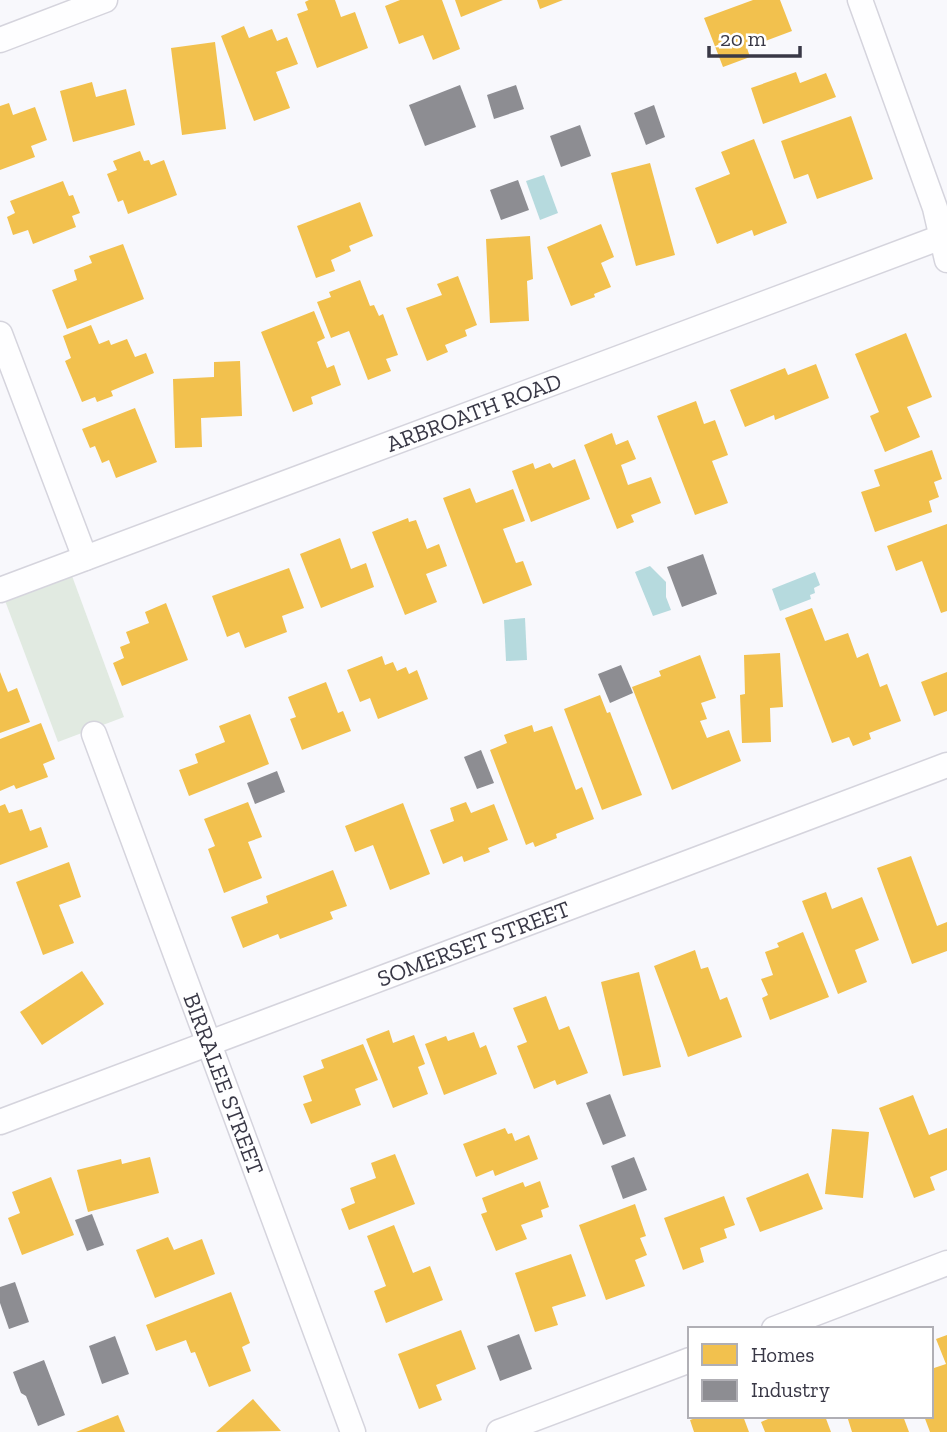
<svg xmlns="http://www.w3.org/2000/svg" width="947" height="1432" viewBox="0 0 947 1432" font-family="'Zilla Slab',serif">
<rect width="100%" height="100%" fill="#f8f8fc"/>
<!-- green -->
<path fill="#e1eae1" d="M68 565 124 717 58 742 1 590Z"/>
<!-- water -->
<g fill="#b6dade">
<path d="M544 175 558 213 540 220 526 181Z"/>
<path d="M650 566 666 582V597L671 610 653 616 635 572Z"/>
<path d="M815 572 820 585 814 588 815 593 810 595 811 599 780 611 772 589Z"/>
<path d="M525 618 527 660 506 661 504 620Z"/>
</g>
<!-- homes -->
<g fill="#f2c14e">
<path d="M309 0H335L341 17 355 12 368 48 317 68 297 14 308 10 305 2Z"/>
<path d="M400 0H442L460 49 433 60 423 35 399 44 385 6Z"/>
<path d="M455 0H503L461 17Z"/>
<path d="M537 0H563L540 9Z"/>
<path d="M753 0H780L792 31 747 48 750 57 723 67 704 18Z"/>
<path d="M244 26 249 38 272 29 277 41 287 37 298 64 276 72 290 108 254 121 221 36Z"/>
<path d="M215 42 226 129 182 135 171 48Z"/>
<path d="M796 72 800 83 826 73 836 97 763 124 751 88Z"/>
<path d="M92 82 96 97 126 89 135 125 73 142 60 91Z"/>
<path d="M9 103 13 115 35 107 47 140 31 146 35 157 0 170V106Z"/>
<path d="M851 116 873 179 817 199 808 174 794 179 781 141Z"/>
<path d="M754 139 787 223 754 236 752 230 717 244 695 188 730 174 721 152Z"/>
<path d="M140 151 144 161 149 160 151 165 164 160 177 195 128 214 123 200 118 202 107 174 117 170 113 161Z"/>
<path d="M650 163 675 255 636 266 611 173Z"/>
<path d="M63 181 69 196 73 195 80 213 72 216 76 227 33 244 28 230 13 235 7 217 15 213 10 201Z"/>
<path d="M360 202 373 236 349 246 351 251 331 260 335 271 316 278 297 226Z"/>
<path d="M601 224 614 257 601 263 611 287 594 294 595 297 571 306 547 247Z"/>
<path d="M530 236 533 279 527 281 529 321 490 323 486 239Z"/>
<path d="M123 244 144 299 67 329 52 290 77 280 74 270 92 263 89 256Z"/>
<path d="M458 276 477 325 465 330 467 336 445 345 448 352 427 361 406 308 442 295 437 284Z"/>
<path d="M360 280 370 306 374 305 379 316 383 314 398 355 386 359 391 371 368 380 349 331 331 338 317 302 331 297 329 292Z"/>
<path d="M314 311 325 338 317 342 327 368 334 365 341 385 311 397 313 404 293 412 261 332Z"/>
<path d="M91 325 99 344 109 340 111 345 127 339 135 357 146 353 154 373 111 391 113 396 97 402 95 397 82 402 65 361 71 358 63 336Z"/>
<path d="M906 333 932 397 907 407 920 437 885 452 870 416 879 412 855 354Z"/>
<path d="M240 361 242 416 201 418 202 447 175 448 173 379 214 377V362Z"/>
<path d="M816 364 829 398 775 420 774 415 745 427 730 390 785 368 788 375Z"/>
<path d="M696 401 704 424 715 420 728 455 712 461 728 503 695 515 657 416Z"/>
<path d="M135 408 157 462 116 478 109 460 102 463 95 446 90 448 82 429Z"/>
<path d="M612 433 616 445 628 440 636 459 621 465 628 485 651 477 661 503 631 515 634 522 617 529 584 445Z"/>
<path d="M932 450 942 479 934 482 939 497 929 501 932 512 875 532 861 492 880 486 874 470Z"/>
<path d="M575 459 590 499 531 522 512 471 533 463 535 469 550 463 553 468Z"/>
<path d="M470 488 476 503 513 489 525 521 503 529 516 563 523 561 532 585 483 604 443 498Z"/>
<path d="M408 518 409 522 416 520 427 549 439 544 447 566 426 574 437 602 405 615 372 532Z"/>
<path d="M947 524V611L941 613 922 561 896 571 887 546Z"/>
<path d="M340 538 351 569 366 563 374 587 321 608 300 554Z"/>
<path d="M289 568 304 608 282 616 287 632 245 648 239 632 227 637 212 596Z"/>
<path d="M166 603 188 660 122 686 113 663 124 658 120 647 130 643 126 632 149 623 145 612Z"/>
<path d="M812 608 825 641 848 633 857 658 868 653 880 687 887 684 901 721 869 733 871 739 853 746 849 737 832 743 785 618Z"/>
<path d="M780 653 783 707 770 708 771 742 742 743 740 695 745 694 744 655Z"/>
<path d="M700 655 716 698 701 703 707 719 700 721 707 738 729 730 741 761 672 790 632 687 661 676 659 671Z"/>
<path d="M382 656 385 665 393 662 397 671 406 667 409 674 417 670 428 699 378 719 370 698 360 702 347 670Z"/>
<path d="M0 672 8 692 17 688 30 722 0 733Z"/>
<path d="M947 672V711L934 716 921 682Z"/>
<path d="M326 682 338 713 343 711 351 731 302 750 290 719 296 717 288 697Z"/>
<path d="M600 695 607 713 610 712 642 795 602 810 564 709Z"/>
<path d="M250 714 269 764 189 796 179 770 198 763 195 754 225 742 219 726Z"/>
<path d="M41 723 55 759 43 764 48 777 16 789 14 785 0 791V739Z"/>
<path d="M532 725 534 732 552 726 576 790 582 787 594 819 556 834 557 838 535 847 533 842 526 845 490 750 507 743 504 735Z"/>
<path d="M248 802 262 837 248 842 262 878 224 893 208 849 215 846 204 819Z"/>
<path d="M466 802 471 813 494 804 508 840 488 848 490 852 464 862 462 856 443 864 430 830 454 821 450 808Z"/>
<path d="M403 803 430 874 390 890 373 845 355 852 345 826Z"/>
<path d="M5 804 9 813 22 809 30 831 41 827 48 847 0 865V806Z"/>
<path d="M911 856 937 926 947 922V951L912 964 877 868Z"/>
<path d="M69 862 81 897 59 905 74 943 43 955 16 882Z"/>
<path d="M333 870 347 906 330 912 333 919 280 939 278 934 243 948 231 917 268 903 266 896Z"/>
<path d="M826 892 832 909 862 897 879 940 855 950 867 982 838 994 802 901Z"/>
<path d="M803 932 829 997 770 1020 762 998 768 995 761 979 773 975 765 952 779 947 777 943Z"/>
<path d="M695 950 701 969 708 967 720 1000 727 997 742 1037 688 1057 654 966Z"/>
<path d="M82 971 104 1004 42 1045 20 1012Z"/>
<path d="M639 972 661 1067 623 1076 601 982Z"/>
<path d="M546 996 559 1030 569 1026 588 1073 557 1085 555 1080 534 1089 517 1046 527 1042 513 1008Z"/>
<path d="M389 1030 393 1043 414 1035 425 1064 418 1067 428 1094 393 1108 366 1039Z"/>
<path d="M474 1032 480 1048 486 1045 497 1074 444 1095 425 1044 446 1036 448 1041Z"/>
<path d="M363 1044 378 1080 355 1089 361 1105 311 1124 303 1104 312 1101 303 1076 324 1068 321 1060Z"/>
<path d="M913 1095 929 1135 947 1128V1170L930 1177 935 1190 914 1198 879 1108Z"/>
<path d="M505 1128 508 1134 512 1133 515 1141 529 1135 538 1159 495 1176 493 1170 476 1177 463 1144Z"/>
<path d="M832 1129 869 1132 863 1198 825 1194Z"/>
<path d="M395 1154 415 1204 349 1230 341 1209 355 1203 350 1188 376 1178 371 1163Z"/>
<path d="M150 1157 159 1193 88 1212 77 1170 121 1159 122 1164Z"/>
<path d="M808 1173 823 1209 760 1232 746 1198Z"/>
<path d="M51 1177 74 1235 22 1255 8 1218 20 1213 12 1192Z"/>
<path d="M540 1181 549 1207 541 1210 543 1217 521 1225 527 1239 496 1251 481 1214 487 1212 482 1198 523 1182 525 1187Z"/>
<path d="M724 1196 735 1225 724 1229 727 1238 700 1248 704 1262 683 1270 664 1218Z"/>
<path d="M635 1204 646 1236 640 1238 647 1255 635 1260 645 1286 606 1300 579 1225Z"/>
<path d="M394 1225 413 1273 430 1266 443 1300 386 1323 374 1291 386 1286 367 1236Z"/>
<path d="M168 1237 174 1250 202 1239 215 1274 155 1298 136 1250Z"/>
<path d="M571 1254 586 1296 552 1307 558 1325 535 1332 515 1273Z"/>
<path d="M231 1292 250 1343 242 1347 251 1371 209 1387 195 1352 191 1353 186 1340 156 1351 146 1325Z"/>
<path d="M461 1330 476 1369 436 1385 442 1400 419 1409 398 1354Z"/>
<path d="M947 1335V1432H930L924 1416H931V1369L946 1364 936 1339Z"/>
<path d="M253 1399 281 1431 216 1432Z"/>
<path d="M118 1415 125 1432H76Z"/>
<path d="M701 1416H743L749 1432H694L690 1420Z"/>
<path d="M775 1416H825L831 1432H765L761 1422Z"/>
<path d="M847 1416H903L909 1432H852Z"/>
</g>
<!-- industry -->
<g fill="#8d8d92">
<path d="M460 85 476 127 425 146 409 105Z"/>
<path d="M516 85 524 109 494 119 487 95Z"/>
<path d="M654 105 665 137 646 145 634 113Z"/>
<path d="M580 125 591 156 561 167 550 136Z"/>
<path d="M518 180 529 210 501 220 490 190Z"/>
<path d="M703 554 717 594 682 607 667 567Z"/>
<path d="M621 665 633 693 610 703 598 674Z"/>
<path d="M481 750 494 783 477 789 464 757Z"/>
<path d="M277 771 285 792 255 804 247 783Z"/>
<path d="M610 1094 626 1136 603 1145 586 1103Z"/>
<path d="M634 1157 647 1190 623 1199 611 1166Z"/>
<path d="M92 1214 104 1245 87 1251 75 1220Z"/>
<path d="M15 1282 29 1322 9 1329 0 1303V1287Z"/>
<path d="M519 1334 532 1369 500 1381 487 1346Z"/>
<path d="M115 1336 129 1374 102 1384 89 1346Z"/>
<path d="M44 1360 65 1415 38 1426 26 1396 21 1393 13 1372Z"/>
</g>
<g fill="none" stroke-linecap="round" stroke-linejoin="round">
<defs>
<g id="minor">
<path d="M860 0 935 208 947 260"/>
<path d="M0 40 105 0"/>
<path d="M0 334 85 558"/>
<path id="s1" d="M0 590 947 235"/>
<path id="s2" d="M94 734 353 1432"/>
<path id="s3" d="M0 1122 947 765"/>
<path d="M774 1329 947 1263"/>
<path d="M499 1432 690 1360"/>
</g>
</defs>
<!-- minor casing -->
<use href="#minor" stroke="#d5d4dd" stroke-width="27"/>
<!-- minor -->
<use href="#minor" stroke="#fefeff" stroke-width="24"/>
</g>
<g text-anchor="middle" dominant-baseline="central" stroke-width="7" stroke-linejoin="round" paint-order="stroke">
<!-- street labels -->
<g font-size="23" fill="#393846" stroke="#fff">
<text stroke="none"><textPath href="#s1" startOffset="506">ARBROATH ROAD</textPath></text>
<text stroke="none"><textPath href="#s3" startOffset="506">SOMERSET STREET</textPath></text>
<text stroke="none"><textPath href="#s2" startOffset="373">BIRRALEE STREET</textPath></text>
</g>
</g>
<!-- legend -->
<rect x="688" y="1327" width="245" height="91" fill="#ffffff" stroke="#b0afb5" stroke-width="2"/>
<rect x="702" y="1344" width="35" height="21" fill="#f2c14e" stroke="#b0afb5" stroke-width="2"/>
<text x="751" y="1362" font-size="21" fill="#393846">Homes</text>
<rect x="702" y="1380" width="35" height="21" fill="#8d8d92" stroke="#b0afb5" stroke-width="2"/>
<text x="751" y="1397" font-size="21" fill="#393846">Industry</text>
<!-- scale -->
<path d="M709 46v10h91v-10" fill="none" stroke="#393846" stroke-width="3.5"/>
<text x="720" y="46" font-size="21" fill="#393846" stroke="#ffffff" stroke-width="5" paint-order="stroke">20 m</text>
</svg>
